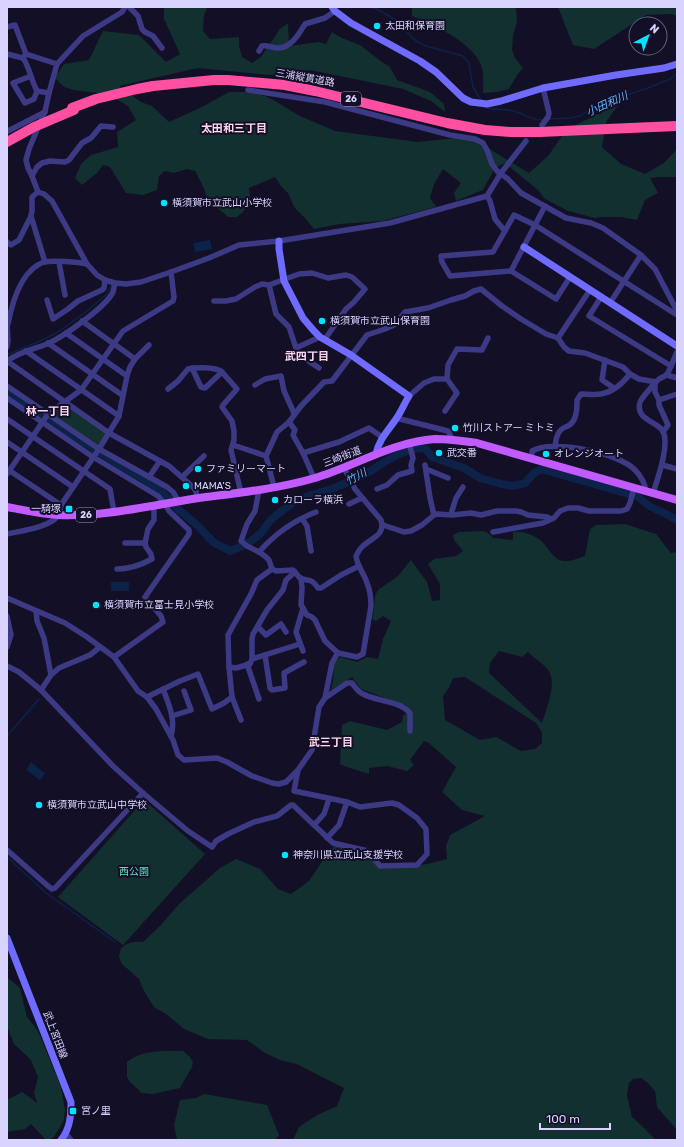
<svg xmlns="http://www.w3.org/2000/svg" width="684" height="1147" font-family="Rubik,'Noto Sans JP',sans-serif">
  <rect width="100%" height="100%" fill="#130f26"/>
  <g fill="#12302f" fill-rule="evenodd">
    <path d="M 164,7 L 207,7 L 204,16 L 203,31 L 210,39 L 239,37 L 239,46 L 242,57 L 252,63 L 261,57 L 280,29 L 288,23 L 289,46 L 319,42 L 326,44 L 332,32 L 342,38 L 360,45 L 382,62 L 390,67 L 397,80 L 430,92 L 444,104 L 445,112 L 431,101 L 403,89 L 310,70 L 270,75 L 198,68 L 119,86 L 141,102 L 152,106 L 169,122 L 202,107 L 229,92 L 245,92 L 265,96 L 275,101 L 300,116 L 335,131 L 418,142 L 466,137 L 486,147 L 529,173 L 548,156 L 567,129 L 619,104 L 606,122 L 602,147 L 621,164 L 645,174 L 664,163 L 677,149 L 677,177 L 657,177 L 650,178 L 658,193 L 645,200 L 637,220 L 621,217 L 601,217 L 595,218 L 568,211 L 545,199 L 538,190 L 505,163 L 495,168 L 483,190 L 456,201 L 454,193 L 461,183 L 443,169 L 434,184 L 430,198 L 436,207 L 382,221 L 340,224 L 314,229 L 305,218 L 294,207 L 288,193 L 281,186 L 275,177 L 249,188 C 252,203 248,208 237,217 L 228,217 L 208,200 L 203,186 L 195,171 L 187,169 L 174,173 L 165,171 L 159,176 L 157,190 L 143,195 L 126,193 L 110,167 L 103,165 L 97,173 L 82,185 L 75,178 L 81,164 L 91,155 L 118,147 L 117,132 L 136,120 L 128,106 L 113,97 L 97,93 L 74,90 L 64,87 L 55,78 L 64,64 L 89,60 L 103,31 L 139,35 L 166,62 L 180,54 L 164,19 Z"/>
    <path d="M 412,7 L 516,7 L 517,22 L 513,35 L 512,50 L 515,58 L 523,68 L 517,75 L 509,89 L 497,92 L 483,93 C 483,84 484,73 481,65 C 473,43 433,24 412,16 Z"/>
    <polygon points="558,7 677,7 677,16 671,14 646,15 594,49 573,45"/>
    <polygon points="65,401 109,433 99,449 48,414"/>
    <path d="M 625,524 L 656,534 L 671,553 L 677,552 L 677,1130 L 657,1107 L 655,1091 L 648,1083 L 641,1078 L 633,1079 L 629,1083 L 627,1095 L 632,1117 L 642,1126 L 656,1140 L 293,1140 L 299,1127 L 317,1115 L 337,1106 L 344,1088 L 320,1076 L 297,1064 L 280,1060 L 265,1053 L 247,1040 L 208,1039 L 184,1029 L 166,1014 L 154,1007 L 144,991 L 139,979 L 122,964 L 119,957 L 121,948 C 129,942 134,941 143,942 L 161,925 L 179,904 L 195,890 L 220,868 L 236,859 L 260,869 L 278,889 L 291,894 L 309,881 L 329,851 L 338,843 L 355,848 L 385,867 L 408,867 L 427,864 L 447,859 L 446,846 L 450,835 L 485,816 L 462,810 L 442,792 L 456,767 L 429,743 L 424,741 L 410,760 L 414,765 L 407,771 L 387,766 L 369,768 L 369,774 L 347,767 L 340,764 L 342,725 L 350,721 L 387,730 L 402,722 L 403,716 L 406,713 L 406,706 L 361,689 L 352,677 L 331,690 L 333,681 L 334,662 L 340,657 L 357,662 L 367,657 L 378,659 L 383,639 L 391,621 L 383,616 L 376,621 L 372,619 L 374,609 L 375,596 L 378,590 L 398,576 L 411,560 L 427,582 L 432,601 L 440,600 L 440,584 L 428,564 L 434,559 L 456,556 L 463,551 L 454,540 L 453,535 L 459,532 L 482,531 L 487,532 L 493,538 L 513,540 L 513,532 C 522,531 532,534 540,540 C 548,546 552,559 563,561 C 570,562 579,558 585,556 L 590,529 L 596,525 ZM 499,651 L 522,657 L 528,652 C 533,657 546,666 549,671 C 557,684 546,710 542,723 L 489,673 L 490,663 ZM 465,677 L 536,723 L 542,732 L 542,743 L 535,749 L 521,751 L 496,737 L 480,740 L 445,720 L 443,696 L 449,688 L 453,678 Z"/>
    <polygon points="144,800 205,854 123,945 58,897"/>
    <polygon points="7,977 20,988 27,1017 38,1031 61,1087 65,1110 64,1120 54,1137 49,1140 46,1140 31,1124 25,1129 7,1132 7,1100 22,1092 37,1103 34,1093 38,1077 31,1060 14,1044 7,1026"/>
    <path d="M 183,1051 L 190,1057 L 193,1062 L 192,1067 L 180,1088 L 153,1094 L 142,1093 L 130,1082 L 127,1077 L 127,1062 C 142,1049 164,1051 183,1051 Z"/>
    <polygon points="204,1094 267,1105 279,1135 275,1140 177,1140 174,1125 180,1100 196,1098"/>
  </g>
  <g fill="#0c2248">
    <polygon points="210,240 212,249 195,252 193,243"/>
    <rect x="111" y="582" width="18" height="9"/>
    <polygon points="31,762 45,773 40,780 26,770"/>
  </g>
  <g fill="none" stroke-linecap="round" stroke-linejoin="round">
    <g stroke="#0c2248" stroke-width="1.5">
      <polyline points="369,7 377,9 394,19 416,41 426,46 463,56 469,63 473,87 481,100"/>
      <path d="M 485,107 C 495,111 503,108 513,111 C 524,113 530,121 543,120"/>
      <polyline points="549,119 571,118 580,116 586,112 612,100 648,88 670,79 677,74"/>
      <polyline points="7,355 47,338 61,330 87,311 106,295 112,284"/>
      <polyline points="7,736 39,699"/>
      <polyline points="7,857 46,893 115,942"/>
    </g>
    <path stroke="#0c2248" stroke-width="8" d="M 7,392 L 108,458 L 142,478 L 163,493 L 178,509 L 198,526 L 213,542 L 230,551 C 242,547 254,541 263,531 C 266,527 268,522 272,519 C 278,513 285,509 291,504 C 305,495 322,493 337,487 C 345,483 354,480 362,476 C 382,465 400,448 425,448 L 432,457 L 464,468 L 480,478 L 501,484 L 513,486 L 525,483 L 534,473 L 541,469 L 594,484 L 638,497 L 649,506 L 664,513 L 677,520"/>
    <g stroke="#3d3a85" stroke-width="5.5">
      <polyline points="129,7 138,16 142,29 145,32 153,36 162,48"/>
      <polyline points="7,27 15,25 26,54"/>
      <path d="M 259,51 L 262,46 C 268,45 272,48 278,48 C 291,48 299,34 305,24 L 325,18 L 335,11"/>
      <polyline points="7,54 23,58 26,54 57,64"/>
      <path d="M 23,58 C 30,68 31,80 37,91 L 34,99 L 25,103 L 13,83 L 31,76"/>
      <polyline points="248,90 325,102 450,135 475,139 483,143 487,150 492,164 497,171 508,179 521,193 566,218 591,223 603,228 641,255 655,269 677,311"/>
      <polyline points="37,91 49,93"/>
      <polyline points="542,125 548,117 549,113 543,88"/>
      <polyline points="7,130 8,131 45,112"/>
      <polyline points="32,176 37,167 42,163 50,161 65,162 69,160 82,143 91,138 101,126 113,127"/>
      <polyline points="38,192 44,194 52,201 87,264 97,275 105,280 115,283 126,284 141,282 171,272 209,258 239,245 279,241 390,223 487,196 501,173 526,141"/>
      <polyline points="487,196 490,201 495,219 505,231"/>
      <polyline points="31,216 45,262"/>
      <polyline points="7,242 11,245 19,240 31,216 32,211 32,197 38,192 32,176 28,168 26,160 29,149 45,111 49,93 57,64 83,36 122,12 125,7"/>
      <polyline points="59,262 65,295"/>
      <polyline points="511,271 545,206"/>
      <polyline points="570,277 556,299 511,271 450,276 442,262 441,256 493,252 514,215 535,225 677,315"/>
      <polyline points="269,285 276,314 289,327 298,354 319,368"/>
      <polyline points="601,297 589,316 671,366"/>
      <polyline points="47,300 53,319 68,309 78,301 102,290 104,288 105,280"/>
      <polyline points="214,301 226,301 236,299 255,287 262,284 269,285 299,274 312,273 328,278 346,275 352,277 365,289 354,302 346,309 325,339"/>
      <polyline points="610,303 641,255"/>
      <polyline points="82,321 135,359 149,345"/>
      <polyline points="7,323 8,341 7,347"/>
      <path d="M 8,324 C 12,303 21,270 44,262 C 52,260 78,262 87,264"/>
      <polyline points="66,333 127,376"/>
      <polyline points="558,338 590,290"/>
      <polyline points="48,343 122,395"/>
      <polyline points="296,348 320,337"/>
      <polyline points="26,351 119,416"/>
      <polyline points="605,360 602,380 614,388"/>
      <polyline points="7,361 109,433 169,466 193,487 196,491 197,499"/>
      <path d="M 7,361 C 19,352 34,349 47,344 C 63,337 106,307 113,292 C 114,289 114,286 115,283"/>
      <polyline points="192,368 201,387 205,388 222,372"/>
      <polyline points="667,375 677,378"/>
      <polyline points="447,379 448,365 457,349 482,350 488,338"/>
      <polyline points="655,384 655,392 659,400 677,394"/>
      <polyline points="255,385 265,379 281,376 284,391 294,413"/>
      <polyline points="7,386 99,449 167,487 173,492 179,502"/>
      <path d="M 168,389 L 178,381 L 188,369 C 197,367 213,367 221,371 L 237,389 L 223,405 L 222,407 L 232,421 L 234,431 L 234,440 L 231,450 L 241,493"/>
      <polyline points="409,396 424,383 434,379 447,379 457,393 445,411"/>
      <polyline points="7,398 93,457 158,496 165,504 169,511 189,530 189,534 145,597 161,616 163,622 114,657 87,637 65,623 7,598"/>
      <polyline points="659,400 659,405 668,425 663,432"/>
      <polyline points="396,418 448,431 453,440"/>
      <polyline points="7,419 110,489 114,512"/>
      <polyline points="289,422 295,430 293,435 303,453 339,442 369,428 382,437"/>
      <polyline points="7,442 73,487"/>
      <polyline points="233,445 266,456"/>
      <path d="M 555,446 C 556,441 556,435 560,431 C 562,428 565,427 568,426 C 577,421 577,409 577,400 L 581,394 C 588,394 595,395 601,394 C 613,392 623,383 630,374"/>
      <polyline points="303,453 314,478"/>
      <path d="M 532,459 L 532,451 C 553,439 619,453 635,470 C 642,477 645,483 646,492"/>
      <polyline points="425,465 430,498 434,515"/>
      <polyline points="662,465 677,469"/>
      <polyline points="7,469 61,505"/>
      <polyline points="426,469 448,478"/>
      <polyline points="7,474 48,414 81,390 123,331 173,301 174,297 171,272"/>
      <polyline points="149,477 160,461"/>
      <polyline points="182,477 204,456"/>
      <polyline points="274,487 266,456 277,432 289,422 301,406 324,382 332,381 367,335 385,329 394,325 405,312 428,308 451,300 465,296 474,291 481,289 502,306 521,319 546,334 558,338 564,347 569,351 585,353 623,367 630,374 639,379 656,382"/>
      <polyline points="377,489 387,485 398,475 412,471 411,465 413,458 409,443"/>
      <path d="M 653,494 C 657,479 670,446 663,431 C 657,421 635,420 640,402 C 641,399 656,381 659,379 C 662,377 665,377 667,374 C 670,370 674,358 677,352"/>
      <polyline points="349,504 362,498"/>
      <polyline points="451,514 456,498 463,487"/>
      <polyline points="302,519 307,526 311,551"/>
      <polyline points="383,525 404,532 411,531 422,525 434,515 437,514 452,515 471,513 481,515 497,511 516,511 521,512 528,515 547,517 551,519"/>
      <polyline points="493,532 543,523 554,518 560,511 568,508 578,508 589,511 621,511 627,509 630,503 634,488"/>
      <path d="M 7,534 C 20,531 53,527 59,514 C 60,511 60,508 61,505 L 99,449 L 119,416 L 127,376 L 130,367 L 135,359"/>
      <polyline points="125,543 145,543"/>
      <path d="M 259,552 C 274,535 295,520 316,512"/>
      <path d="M 117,569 C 130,569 141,565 152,559 L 151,554 L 146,547 L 145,543 L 148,529 L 154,520 L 154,505"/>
      <path d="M 272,569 L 276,571 L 293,570 C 295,572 298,576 300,578 C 308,582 311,577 318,588 L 321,588 L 341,575 L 359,566"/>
      <path d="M 301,578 L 302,588 L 301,605 L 307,615 L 312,617 L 315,620 L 325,641 L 338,653 L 357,657 L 363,654 L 371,606 C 371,598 370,590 367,583 C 364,573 357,566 356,556 C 358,553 359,549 362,547 C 370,538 386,536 381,520 L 355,489 L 344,468"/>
      <polyline points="303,608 296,632 303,651"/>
      <polyline points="36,611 37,621 44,638 51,675 41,690"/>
      <polyline points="7,616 11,635 7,647"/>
      <polyline points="258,627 266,635 281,624 286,632"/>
      <polyline points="265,655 270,688 272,690 285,688 284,673 304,662"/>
      <polyline points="114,657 138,691 147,697 156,709 173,740 178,755 184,760 217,758 227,762 252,776 272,783 279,784 286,782 298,770 312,750 319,707 325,698 332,663 337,654 338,653"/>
      <polyline points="252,659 300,644"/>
      <polyline points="247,664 259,699"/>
      <polyline points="7,666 19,672 41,690 113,766 143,793 188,831 212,847 216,841 228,834 254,822 277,816 291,805 293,805 333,843 368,851 380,866 417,865 427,854 426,829 417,818 399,805 392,803 360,807 347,802 294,791 298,770"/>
      <polyline points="229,667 236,668 250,664 252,659 252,639 253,634 267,610 283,590 286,580 295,572"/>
      <polyline points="51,675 59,668 90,655 100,647"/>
      <path d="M 163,689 C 169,705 176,720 171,736"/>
      <polyline points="147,697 180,681 198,674 212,709 224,703 232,697"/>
      <path d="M 325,698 L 347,683 L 352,683 C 355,687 358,692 363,694 C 378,702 398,700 410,713 L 410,731"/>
      <polyline points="172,716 191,710 184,691"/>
      <polyline points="241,720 232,697 229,667 228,635 251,594 257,580 272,569 269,560 266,557 259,552 247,546 241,541 247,524 255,511 259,490"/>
      <polyline points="314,825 324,814 329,799"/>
      <polyline points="327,838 339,825 347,802"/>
      <polyline points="7,850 48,886 52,889 55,888 143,793"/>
      <polyline points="66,1134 71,1140"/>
    </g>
    <g stroke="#6f6bff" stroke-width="7">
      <polyline points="332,7 335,11 351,23 420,61 436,72 463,98 471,102 487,104 501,101 543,88 616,75 664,68 677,64"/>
      <path d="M 279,241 L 279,249 L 284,281 L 303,318 L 314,331 L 320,337 L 351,355 L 409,396 C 404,404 401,412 396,419 C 388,431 379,439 376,454"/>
      <polyline points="524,247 677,346"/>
      <path d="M 7,938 L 71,1102 C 71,1116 70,1129 61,1140"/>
    </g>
    <path stroke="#c25bff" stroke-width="8" d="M 7,507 C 24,510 41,514 58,515 C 105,517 152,505 199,498 C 237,493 277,489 315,478 C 355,466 392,442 435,439 C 449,439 463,441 477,443 L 677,500"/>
    <polyline stroke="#ff4fa3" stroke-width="10" points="72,108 96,99 137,89 153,86 214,80 228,80 285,85 315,91 447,123 485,130 511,132 540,132 630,128 677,126"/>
    <polyline stroke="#ff4fa3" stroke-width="10" points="7,142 34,127 74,110"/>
  </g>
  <g fill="#00e5ff" stroke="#130f26" stroke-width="1.5">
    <circle cx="377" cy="26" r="4"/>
    <circle cx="164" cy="203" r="4"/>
    <circle cx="322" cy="321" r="4"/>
    <circle cx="455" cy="428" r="4"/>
    <circle cx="439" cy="453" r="4"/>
    <circle cx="546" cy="454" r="4"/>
    <circle cx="198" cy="469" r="4"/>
    <circle cx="186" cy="486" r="4"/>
    <circle cx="275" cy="500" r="4"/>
    <rect x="65" y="505" width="8" height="8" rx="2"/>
    <circle cx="96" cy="605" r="4"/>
    <circle cx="39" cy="805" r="4"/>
    <circle cx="285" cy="855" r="4"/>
    <rect x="69" y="1107" width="8" height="8" rx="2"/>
  </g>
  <g text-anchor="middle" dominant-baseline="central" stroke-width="4" stroke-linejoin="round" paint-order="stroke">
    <g fill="#130f26" stroke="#9e99be" stroke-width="1">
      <rect x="341" y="92" width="20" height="14" rx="3"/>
      <rect x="76" y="508" width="20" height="14" rx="3"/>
    </g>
    <g font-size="9" font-weight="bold" fill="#d9d4ff">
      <text x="351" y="99">26</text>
      <text x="86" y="515">26</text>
    </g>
    <g font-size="10" fill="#d9d4ff" stroke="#130f26" text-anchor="start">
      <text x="385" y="26">太田和保育園</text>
      <text x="172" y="203">横須賀市立武山小学校</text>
      <text x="330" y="321">横須賀市立武山保育園</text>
      <text x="463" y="428">竹川ストアー ミトミ</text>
      <text x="447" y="453">武交番</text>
      <text x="554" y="454">オレンジオート</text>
      <text x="206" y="469">ファミリーマート</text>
      <text x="194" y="486">MAMA'S</text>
      <text x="283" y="500">カローラ横浜</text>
      <text x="61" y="509" text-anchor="end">一騎塚</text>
      <text x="104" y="605">横須賀市立富士見小学校</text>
      <text x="47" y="805">横須賀市立武山中学校</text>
      <text x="293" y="855">神奈川県立武山支援学校</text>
      <text x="81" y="1111">宮ノ里</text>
    </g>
    <g font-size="10" fill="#d9d4ff" stroke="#130f26">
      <text transform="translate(305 78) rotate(10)">三浦縦貫道路</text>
      <text transform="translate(342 457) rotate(-21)">三崎街道</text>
      <text transform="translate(55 1035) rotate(69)">武上宮田線</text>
    </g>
    <g font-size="10" fill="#5fe0c0" stroke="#130f26">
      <text x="134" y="872">西公園</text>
    </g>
    <g font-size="11" font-style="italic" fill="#62b6ff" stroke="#130f26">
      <text transform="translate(607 104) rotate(-24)">小田和川</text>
      <text transform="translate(356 477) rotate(-28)">竹川</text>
    </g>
    <g font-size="11" font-weight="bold" fill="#ffd6f0" stroke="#130f26">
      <text x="234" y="128">太田和三丁目</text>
      <text x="307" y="356">武四丁目</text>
      <text x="48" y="411">林一丁目</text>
      <text x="331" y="742">武三丁目</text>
    </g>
  </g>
  <rect width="684" height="1147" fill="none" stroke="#d9d4ff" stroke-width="16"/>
  <g transform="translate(648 36) rotate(41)"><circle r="19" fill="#130f26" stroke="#625e7d"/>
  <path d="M0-3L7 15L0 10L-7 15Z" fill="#00e5ff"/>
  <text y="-6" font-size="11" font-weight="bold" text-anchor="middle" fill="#d9d4ff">N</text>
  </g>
  <path d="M540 1123v6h70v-6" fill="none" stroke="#d9d4ff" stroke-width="2"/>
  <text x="546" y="1123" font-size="12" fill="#d9d4ff" stroke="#130f26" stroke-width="3" paint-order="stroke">100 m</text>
</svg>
